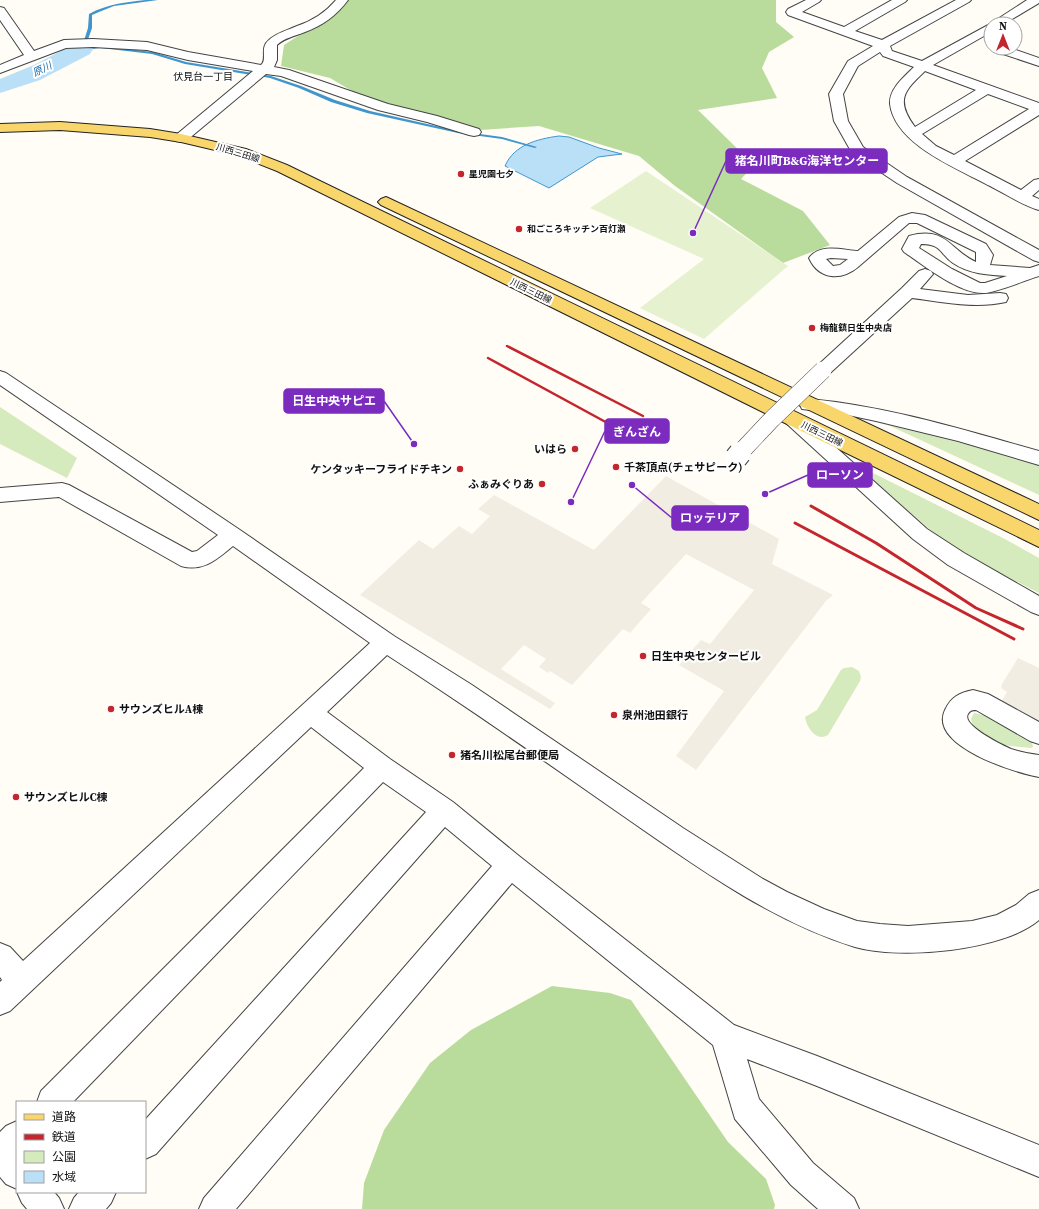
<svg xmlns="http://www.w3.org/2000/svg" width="1039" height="1209" font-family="'Source Serif 4','Noto Sans JP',serif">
  <rect width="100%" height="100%" fill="#fffdf5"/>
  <g fill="#d5ebbd">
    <polygon points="0,407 77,458 67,478 0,444"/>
    <polygon points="888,425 1010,455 1039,464 1039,495"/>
    <polygon points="849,461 1003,538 1039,558 1039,593 969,557 940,538"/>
    <path d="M 852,667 L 859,671 L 861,677 L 860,681 L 828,735 C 816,742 807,728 805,717 L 817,710 L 841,670 L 844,668 Z"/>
    <polygon points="974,713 987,716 1032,742 1033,747 1031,748 1002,745 976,729 973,726 971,719"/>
  </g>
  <g fill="#b9dc9c">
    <polygon points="343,0 776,0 776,22 794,37 769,52 762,68 777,98 698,110 754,165 741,179 803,211 830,245 783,263 675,186 639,156 539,126 480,130 364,98 330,78 281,66 284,45 326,18"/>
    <polygon points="552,986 610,993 631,1000 728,1142 766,1179 775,1205 774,1209 362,1209 364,1183 384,1130 430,1063 471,1030"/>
  </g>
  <polygon fill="#e6f2cf" points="646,171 788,266 704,339 640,308 704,259 590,208"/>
  <g fill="#f1ede2">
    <polygon points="666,476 779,539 772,564 833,595 826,601 696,770 676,756 724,691 679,665 701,640 710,644 754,590 686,554 641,603 651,609 630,633 623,629 572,685 550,671 548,673 539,667 546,659 524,645 501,669 555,703 550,709 360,595 419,540 433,549 459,526 472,534 490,516 478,509 494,495 594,550"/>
    <polygon points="1018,658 1039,668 1039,721 1001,702 1007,692 1001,688 1002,684"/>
  </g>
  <path fill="#b9e0f7" stroke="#3f96cf" d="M 559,136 L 569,137 L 599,148 L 622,154 L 598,157 L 549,188 L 505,166 C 514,145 537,139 559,136 Z"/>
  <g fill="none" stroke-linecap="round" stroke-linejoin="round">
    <path fill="#3f96cf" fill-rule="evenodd" d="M 146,0 L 158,0 L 114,6 L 99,12 L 92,15 L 92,28 L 85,48 L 101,46 L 153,52 L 186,62 L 271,76 L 301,86 L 335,100 L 370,111 L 458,131 L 502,137 L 537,147 L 535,148 L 502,139 L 458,133 L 367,113 L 331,102 L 299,88 L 270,78 L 185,64 L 152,54 L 101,48 L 81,50 L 88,28 L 89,14 C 107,4 126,2 146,0 Z"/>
    <polygon fill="#b9e0f7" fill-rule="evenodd" points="82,42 90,44 93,49 90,54 40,80 0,93 0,79 34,65 74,44"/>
    <defs>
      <g id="minor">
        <path d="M 336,0 L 348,0 C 337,15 322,26 305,32 C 295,36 284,38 277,45 L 277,60 L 274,67 L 289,70 L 388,104 L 437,116 L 479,129 L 481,132 L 479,135 L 474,136 L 469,135 L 427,122 L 378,110 L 281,76 L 266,74 L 186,141 L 181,142 L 176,141 L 174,138 L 176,135 L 253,71 L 188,60 L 147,50 L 93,47 L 66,48 L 0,73 L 0,65 L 24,55 L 0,20 L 0,7 L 4,8 L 34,51 L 64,40 L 93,39 L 147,42 L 188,52 L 261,65 C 268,59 259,48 269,40 C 276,33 288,30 297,26 C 312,21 326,12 336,0 Z"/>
        <path d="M 806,0 L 821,0 L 819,2 L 802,12 L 844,27 L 892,0 L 907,0 L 905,2 L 855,31 L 882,40 L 956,0 L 971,0 L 969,2 L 890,46 L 892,51 L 922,61 L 990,24 L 1027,0 L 1039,0 L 1039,3 L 1004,24 L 991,24 L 991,32 L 933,65 L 1039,103 L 1039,115 L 965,161 L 1021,190 L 1034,180 L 1039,179 L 1039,190 L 1032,196 L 1039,199 L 1039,210 C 1022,205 1006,194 990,186 C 959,169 895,145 890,104 C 889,89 904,77 914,67 L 883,56 L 880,52 L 858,66 L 843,94 L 848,121 L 863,147 L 907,177 L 1039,250 L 1039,262 L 1033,260 L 897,183 L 852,153 L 834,121 L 829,94 L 848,61 L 873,46 L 788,15 L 786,12 L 788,9 ZM 925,71 L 976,90 L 915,127 C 895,100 904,91 925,71 ZM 988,94 L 1029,109 L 954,155 L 936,146 L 922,134 Z"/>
        <polygon points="992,48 1010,48 1039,58 1039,66 994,51"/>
        <path d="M 912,213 L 925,215 L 986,244 L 993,255 L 990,265 L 1030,268 L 1039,265 L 1039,276 C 1026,280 995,293 983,293 C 958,293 925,266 904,252 L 902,249 L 909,236 C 947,226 948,249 976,262 L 976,252 L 917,223 L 909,223 L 858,267 C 841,281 819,280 809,258 C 820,243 842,250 858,251 L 899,217 ZM 921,244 C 942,244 939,253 953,263 C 969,274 989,275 1007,276 L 985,283 L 980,283 L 952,269 L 919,248 ZM 831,258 L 848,259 L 840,265 L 833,266 L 826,259 Z"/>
        <path d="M 925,269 L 931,271 L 933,274 L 920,289 L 968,295 L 1000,293 L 1006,294 L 1008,298 L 1006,302 C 975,309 943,302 912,298 L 829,374 L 823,376 L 817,374 L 814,370 L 817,366 L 902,288 L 919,271 Z"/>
        <path d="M 0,371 L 6,373 L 240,530 L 394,636 L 472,685 L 683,828 L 763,879 L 787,892 L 824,909 L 857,921 L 880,924 L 908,926 L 972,921 L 997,915 L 1016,905 L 1029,894 L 1039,890 L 1039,920 C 1003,951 900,960 855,947 C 768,920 693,864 619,813 C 542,759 466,706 387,655 L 327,712 L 390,759 L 453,802 L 519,856 L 734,1025 L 817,1056 L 1039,1145 L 1039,1177 L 817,1086 L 747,1059 L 759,1099 L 813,1163 L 854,1198 L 859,1209 L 818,1209 L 791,1185 L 735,1119 L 713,1045 L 512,883 L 236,1209 L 199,1209 L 204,1198 L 492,866 L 445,827 L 156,1154 L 145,1159 L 145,1120 L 426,812 L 383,782 L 73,1102 L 37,1102 L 41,1091 L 364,768 L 311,727 L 10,1011 L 0,1015 L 0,982 L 2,980 L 0,977 L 0,943 L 10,947 L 23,961 L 370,643 L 233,546 C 217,559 204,572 181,566 L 59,497 L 0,502 L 0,488 L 62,483 L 69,485 L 192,552 L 197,551 L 218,535 L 0,385 Z"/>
        <path d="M 809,399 C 887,406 964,430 1039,451 L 1039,465 L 958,441 L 876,421 L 843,414 L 802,409 L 800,405 L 802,401 Z"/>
        <polygon points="794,414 801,416 927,529 964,553 1039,596 1039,615 1031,612 948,565 913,539 787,424 785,420 787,416"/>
        <path d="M 973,690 L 988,694 L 1039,722 L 1039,744 L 1030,741 L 976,710 C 973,710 970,710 968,714 C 961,725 1002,745 1011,749 C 1020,752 1030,754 1039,755 L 1039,777 C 1016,773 928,746 945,710 C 951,697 959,693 973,690 Z"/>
        <polygon points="17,1121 17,1189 6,1184 0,1177 0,1132 6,1126"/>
        <polygon points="17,1192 54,1192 59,1198 64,1209 27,1209 22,1203"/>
        <polygon points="79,1192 116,1192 111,1203 106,1209 69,1209 74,1198"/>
      </g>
      <g id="major">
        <polygon points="60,122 150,129 181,134 246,149 287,165 1039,530 1039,547 787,424 277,171 236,155 181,142 150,137 60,130 0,132 0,124"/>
        <polygon points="386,197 1039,504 1039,520 381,205 378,202 381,199"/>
      </g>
    </defs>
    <use href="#minor" stroke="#444" stroke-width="2"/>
    <use href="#major" stroke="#222" stroke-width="2"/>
    <use href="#minor" fill="#fff" fill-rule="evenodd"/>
    <use href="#major" fill="#f9d66b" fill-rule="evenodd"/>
    <g stroke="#c4262e" stroke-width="2.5">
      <polyline points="507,346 643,416"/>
      <polyline points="488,358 624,432"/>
    </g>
    <g stroke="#c4262e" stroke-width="3">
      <polyline points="811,506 876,543 976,608 1023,629"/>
      <polyline points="795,523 1014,639"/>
    </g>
    <defs>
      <polyline id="minor-bridge-far1" points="739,454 772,419 823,370"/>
      <polyline id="minor-bridge" points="736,458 740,453"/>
    </defs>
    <use href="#minor-bridge-far1" stroke="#444" stroke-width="18" stroke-linecap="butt"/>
    <use href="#minor-bridge" stroke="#444" stroke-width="24" stroke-linecap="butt"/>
    <use href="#minor-bridge-far1" stroke="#fff" stroke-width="17"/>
    <use href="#minor-bridge" stroke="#fff" stroke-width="22"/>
  </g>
  <g fill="#c4262e" stroke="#fff" stroke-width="1.5">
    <circle cx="461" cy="174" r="4"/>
    <circle cx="519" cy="229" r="4"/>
    <circle cx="812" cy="328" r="4"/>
    <circle cx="575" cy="449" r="4"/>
    <circle cx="616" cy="467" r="4"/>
    <circle cx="460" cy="469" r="4"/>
    <circle cx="542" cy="484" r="4"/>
    <circle cx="643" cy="656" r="4"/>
    <circle cx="111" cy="709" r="4"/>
    <circle cx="614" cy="715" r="4"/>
    <circle cx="452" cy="755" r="4"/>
    <circle cx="16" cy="797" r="4"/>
  </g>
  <g text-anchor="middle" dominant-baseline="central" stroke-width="4" stroke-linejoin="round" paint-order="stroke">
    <g font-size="9" fill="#111" stroke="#fff">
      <text transform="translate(238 153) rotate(17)">川西三田線</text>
      <text transform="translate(531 291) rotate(26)">川西三田線</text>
      <text transform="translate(822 434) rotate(26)">川西三田線</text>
    </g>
    <g font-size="9" font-weight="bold" fill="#111" stroke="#fff" text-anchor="start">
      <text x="469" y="174">星児園七夕</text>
      <text x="527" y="229">和ごころキッチン百灯瀬</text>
      <text x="820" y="328">梅龍鎮日生中央店</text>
    </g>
    <g font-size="10" font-style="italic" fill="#1768a6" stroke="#fff">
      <text transform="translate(42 69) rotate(-26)">原川</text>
    </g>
    <g font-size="10" fill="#111" stroke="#fff">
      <text x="203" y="76">伏見台一丁目</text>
    </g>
    <g font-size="11" font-weight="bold" fill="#111" stroke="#fff" text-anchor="start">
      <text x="567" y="449" text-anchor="end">いはら</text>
      <text x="624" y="467">千茶頂点(チェサピーク)</text>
      <text x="452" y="469" text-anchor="end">ケンタッキーフライドチキン</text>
      <text x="534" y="484" text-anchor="end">ふぁみぐりあ</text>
      <text x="651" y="656">日生中央センタービル</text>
      <text x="119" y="709">サウンズヒルA棟</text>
      <text x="622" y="715">泉州池田銀行</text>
      <text x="460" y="755">猪名川松尾台郵便局</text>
      <text x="24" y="797">サウンズヒルC棟</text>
    </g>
  </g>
  <path fill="none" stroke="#7b2cbf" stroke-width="1.5" d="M693 233L726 161M414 444L384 401M571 502L605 431M765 494L808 475M632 485L672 518"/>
  <g fill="#7b2cbf" stroke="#fff" stroke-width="1.5">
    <circle cx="693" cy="233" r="4"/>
    <circle cx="414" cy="444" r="4"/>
    <circle cx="571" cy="502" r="4"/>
    <circle cx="765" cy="494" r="4"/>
    <circle cx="632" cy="485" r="4"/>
  </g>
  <g fill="#7b2cbf" stroke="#7b2cbf" stroke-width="1.5">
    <rect x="726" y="149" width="161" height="24" rx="4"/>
    <rect x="284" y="389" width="100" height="24" rx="4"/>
    <rect x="605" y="419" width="64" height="24" rx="4"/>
    <rect x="808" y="463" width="64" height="24" rx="4"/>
    <rect x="672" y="506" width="76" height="24" rx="4"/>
  </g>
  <g font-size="12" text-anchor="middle" font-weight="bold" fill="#fff">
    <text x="807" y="165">猪名川町B&amp;G海洋センター</text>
    <text x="334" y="405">日生中央サピエ</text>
    <text x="637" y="436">ぎんざん</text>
    <text x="840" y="479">ローソン</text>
    <text x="710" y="522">ロッテリア</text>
  </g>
  <rect x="16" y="1101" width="130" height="92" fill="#ffffff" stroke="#a0a0a0"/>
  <rect x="24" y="1114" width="20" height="6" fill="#f9d66b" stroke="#a0a0a0"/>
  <text x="52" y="1121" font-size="12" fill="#111111">道路</text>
  <rect x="24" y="1134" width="20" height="6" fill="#c4262e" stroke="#a0a0a0"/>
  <text x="52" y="1141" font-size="12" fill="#111111">鉄道</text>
  <rect x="24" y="1151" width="20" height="12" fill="#d5ebbd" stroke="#a0a0a0"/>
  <text x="52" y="1161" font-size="12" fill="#111111">公園</text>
  <rect x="24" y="1171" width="20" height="12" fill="#b9e0f7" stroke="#a0a0a0"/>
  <text x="52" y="1181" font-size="12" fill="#111111">水域</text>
  <g transform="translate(1003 36)"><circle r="19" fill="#ffffff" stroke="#a0a0a0"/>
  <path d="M0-3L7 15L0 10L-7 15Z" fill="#c4262e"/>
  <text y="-6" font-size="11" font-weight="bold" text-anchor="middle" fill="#111111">N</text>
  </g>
</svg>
